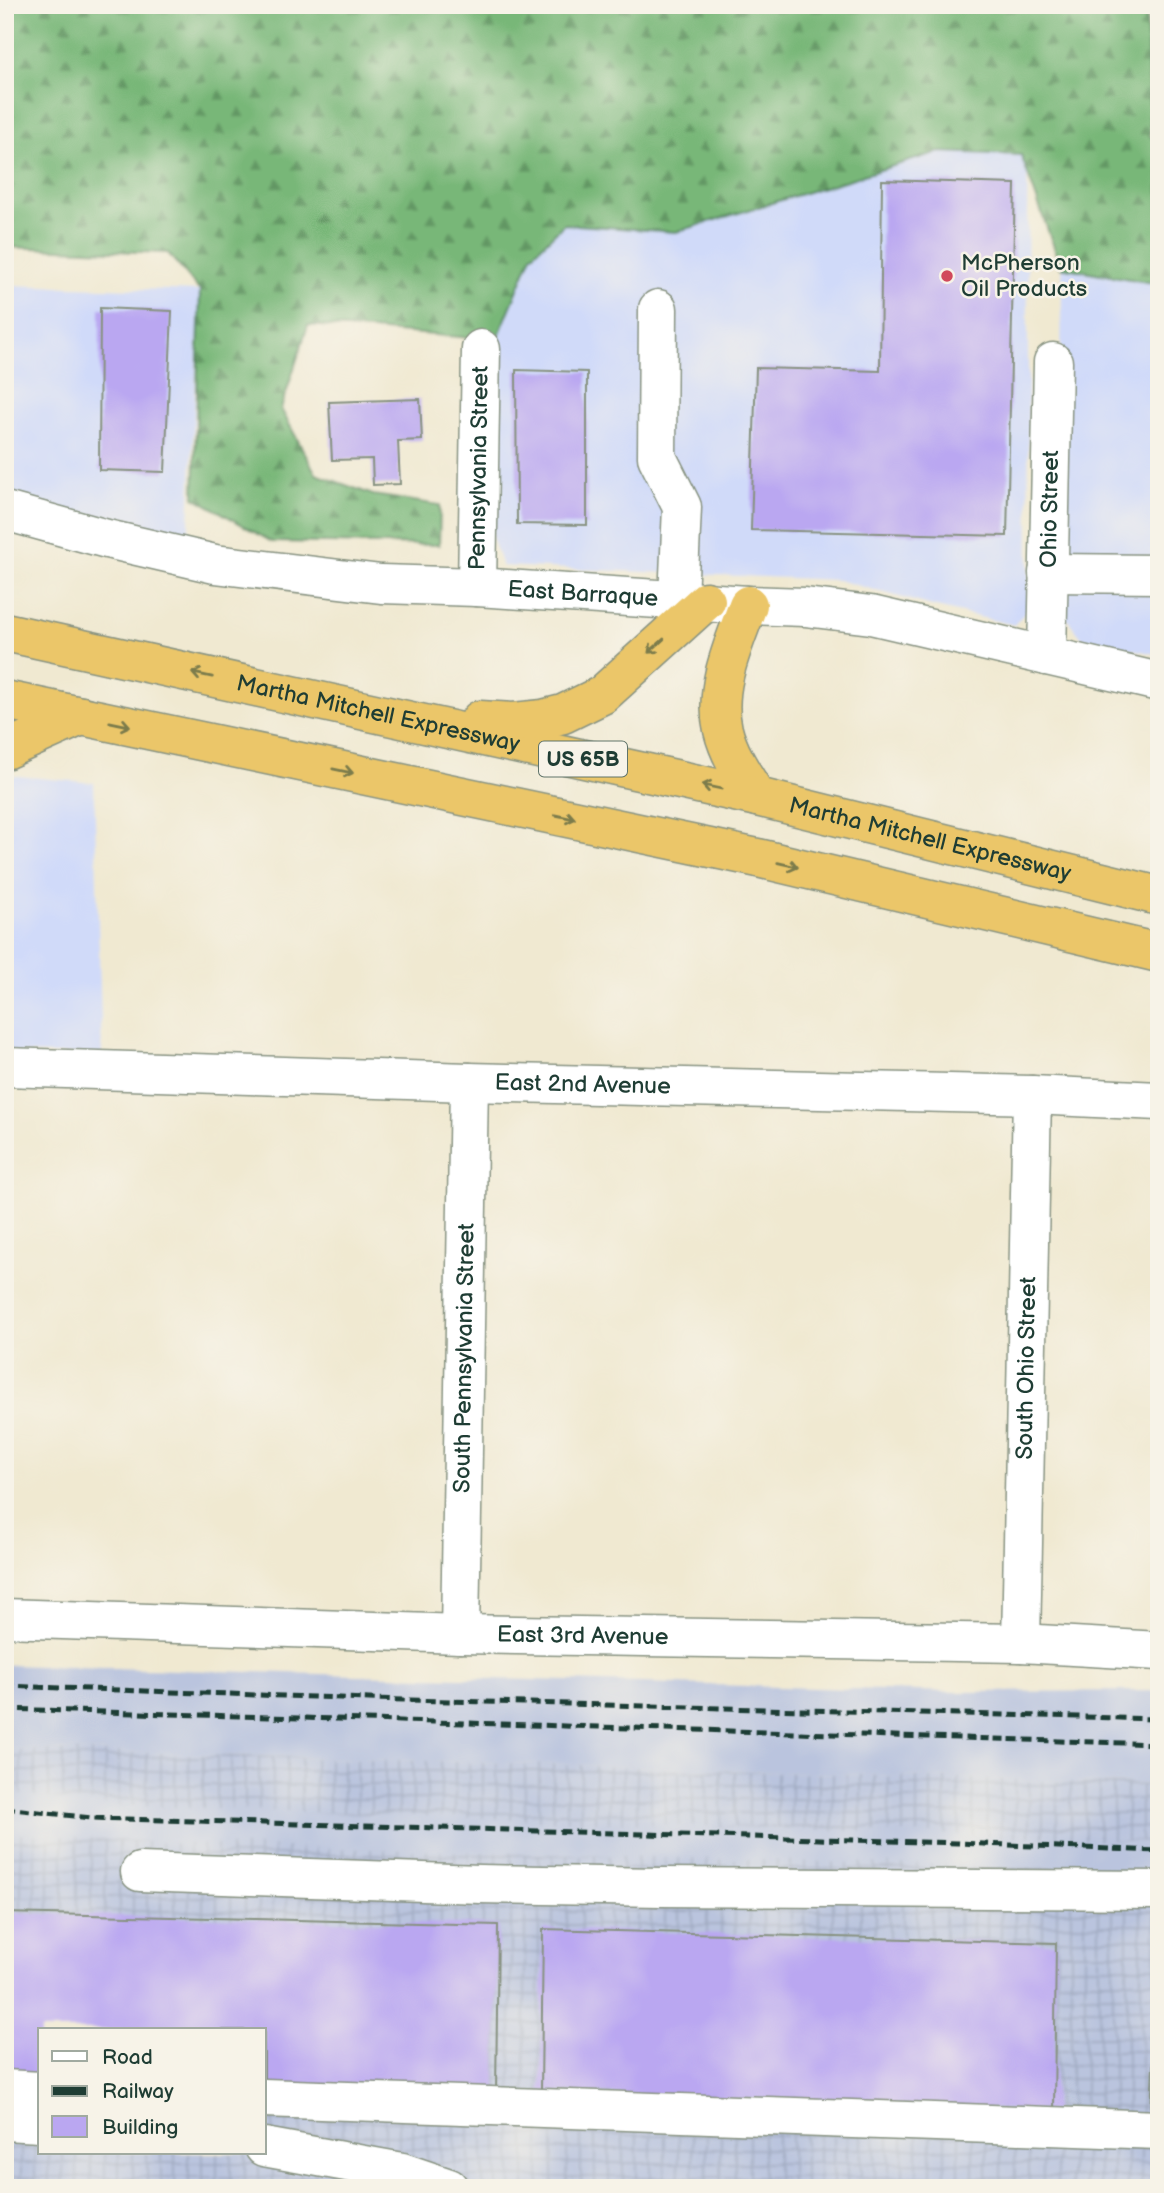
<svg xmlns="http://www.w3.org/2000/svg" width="1164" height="2193" font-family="'Balsamiq Sans',sans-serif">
  <defs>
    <pattern id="industrial-grid" width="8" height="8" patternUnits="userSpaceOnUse" patternTransform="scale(1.75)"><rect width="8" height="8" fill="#bac4de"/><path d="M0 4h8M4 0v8" fill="none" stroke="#9fa9bf"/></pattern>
    <pattern id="forest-firs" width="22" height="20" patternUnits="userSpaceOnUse" patternTransform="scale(1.75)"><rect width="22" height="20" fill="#78b778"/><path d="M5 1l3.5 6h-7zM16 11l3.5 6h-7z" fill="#629663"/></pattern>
  </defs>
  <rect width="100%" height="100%" fill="#f7f3e8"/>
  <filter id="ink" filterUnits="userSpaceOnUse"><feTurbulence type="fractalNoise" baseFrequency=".0143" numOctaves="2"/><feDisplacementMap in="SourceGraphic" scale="14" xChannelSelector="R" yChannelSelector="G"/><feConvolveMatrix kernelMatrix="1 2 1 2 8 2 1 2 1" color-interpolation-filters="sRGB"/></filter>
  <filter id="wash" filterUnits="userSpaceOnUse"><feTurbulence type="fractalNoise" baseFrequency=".00686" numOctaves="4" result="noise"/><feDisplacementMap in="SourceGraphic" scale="28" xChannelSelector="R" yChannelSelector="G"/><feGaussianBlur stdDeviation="1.57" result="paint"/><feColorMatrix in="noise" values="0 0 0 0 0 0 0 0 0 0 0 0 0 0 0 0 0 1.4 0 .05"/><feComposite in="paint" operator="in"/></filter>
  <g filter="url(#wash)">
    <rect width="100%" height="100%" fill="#f0e9d1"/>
    <g fill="#d0daf9">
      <polygon points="497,124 1027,129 1029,608 1014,625 936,607 838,580 502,566 492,537"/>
      <polygon points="1064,166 1159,167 1159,655 1082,638 1057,606"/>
      <polygon points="5,285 200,291 188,543 5,496"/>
      <polygon points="5,775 94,783 102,1055 5,1053"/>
    </g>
    <path fill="url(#industrial-grid)" fill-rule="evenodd" d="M 5,1749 L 574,1765 L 1159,1785 L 1159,2188 L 5,2188 ZM 40,2030 L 264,2030 L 264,2153 L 40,2153 Z"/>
    <g fill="#bac4de">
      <polygon points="5,1665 956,1692 1159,1691 1159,1785 574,1765 5,1749"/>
      <polygon points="5,1793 110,1805 1159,1842 1159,1871 183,1844 5,1833"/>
    </g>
    <polygon fill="url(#forest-firs)" stroke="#4c7a56" stroke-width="2" points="5,5 1146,5 1150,136 1159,144 1159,284 1061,267 1021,155 939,152 676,232 564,224 532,255 497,340 308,325 281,409 316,474 373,495 440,505 439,545 272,542 194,497 200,291 168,253 5,247"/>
    <g id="blocks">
      <g fill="#baa7f1">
        <polygon points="882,180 1015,184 1007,536 751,530 756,368 880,371"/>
        <polygon points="100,308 172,311 165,472 99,470"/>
        <polygon points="516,370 587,372 587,525 517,524"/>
        <polygon points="420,399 422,440 398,441 400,484 373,485 372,459 332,460 329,402"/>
        <polygon points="5,1913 498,1925 496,2095 264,2087 264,2030 40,2030 40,2080 5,2079"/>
        <polygon points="543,1929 1056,1943 1054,2111 541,2091"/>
        <polygon points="1157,1971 1159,1971 1159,2113 1151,2113"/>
      </g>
    </g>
  </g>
  <g filter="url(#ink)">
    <use href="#blocks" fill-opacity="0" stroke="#889382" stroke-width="2"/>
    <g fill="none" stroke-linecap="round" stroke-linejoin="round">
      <defs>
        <g id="minor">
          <polyline points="658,309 657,457 682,507 678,599"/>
          <path id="s1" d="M 5,511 L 107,539 L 215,564 L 381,584 L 477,587 L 748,605 L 805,607 L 871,615 L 1159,682"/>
          <polyline points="1048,573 1159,574"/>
          <path id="s2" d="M 477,587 L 481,349"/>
          <path id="s3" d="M 1047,656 L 1053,362"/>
          <path id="s4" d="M 5,1067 L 469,1082 L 1032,1095 L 1159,1101"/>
          <path id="s5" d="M 5,1618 L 460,1634 L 1021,1643 L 1159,1651"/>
          <path id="s6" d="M 460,1634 L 469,1082"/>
          <path id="s7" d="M 1021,1643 L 1032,1095"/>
          <polyline points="140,1872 480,1884 661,1887 1159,1890"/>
          <polyline points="5,2089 40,2091"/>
          <polyline points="264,2098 1159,2130"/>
          <polyline points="5,2121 40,2123"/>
          <polyline points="264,2147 402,2172 449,2188"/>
        </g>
        <g id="highway">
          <path d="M 748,605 C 734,644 713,687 723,730 C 729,755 744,776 757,797"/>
          <path id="s8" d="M 5,632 L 757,797 L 1159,896"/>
          <polyline points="5,700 758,858 1159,953"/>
          <polyline points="480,720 514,722 543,719 563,714 602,695 706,601"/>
          <polyline points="5,750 81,716"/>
        </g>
      </defs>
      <use href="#minor" stroke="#889382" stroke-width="41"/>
      <use href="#highway" stroke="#889382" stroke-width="41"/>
      <use href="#minor" stroke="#fff" stroke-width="38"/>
      <use href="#highway" stroke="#ebc669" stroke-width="38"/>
      <g stroke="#1f3d34" stroke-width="5" stroke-dasharray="10 5" stroke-linecap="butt">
        <polyline points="5,1686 369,1699 1159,1719"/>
        <polyline points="5,1709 1159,1744"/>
        <polyline points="5,1808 91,1818 958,1843 1159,1851"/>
      </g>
    </g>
    <defs><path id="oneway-shaft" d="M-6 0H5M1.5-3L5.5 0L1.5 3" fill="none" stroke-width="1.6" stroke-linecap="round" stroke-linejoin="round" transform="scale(1.75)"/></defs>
    <g stroke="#7b7b4c">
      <use href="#oneway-shaft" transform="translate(656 646) rotate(138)"/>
      <use href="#oneway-shaft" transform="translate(202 675) rotate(-168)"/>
      <use href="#oneway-shaft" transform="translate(120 724) rotate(12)"/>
      <use href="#oneway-shaft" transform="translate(343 771) rotate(12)"/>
      <use href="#oneway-shaft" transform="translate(712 787) rotate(-168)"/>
      <use href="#oneway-shaft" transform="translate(565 817) rotate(12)"/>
      <use href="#oneway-shaft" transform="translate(788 865) rotate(13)"/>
    </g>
  </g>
  <circle fill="#d1495b" stroke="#f7f3e8" stroke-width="2.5" cx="947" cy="276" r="7"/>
  <g text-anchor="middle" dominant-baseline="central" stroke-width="5" stroke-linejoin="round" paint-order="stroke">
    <rect fill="#f7f3e8" stroke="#60746a" stroke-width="2" x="539" y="741.5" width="88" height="35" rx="5"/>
    <g font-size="21" font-weight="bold" fill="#1f3d34">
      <text x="583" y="759">US 65B</text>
    </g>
    <g font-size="23" fill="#1f3d34" stroke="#f7f3e8" text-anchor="start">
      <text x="961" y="263">McPherson<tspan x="961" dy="26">Oil Products</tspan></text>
    </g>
    <g font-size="23" fill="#1f3d34" stroke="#f7f3e8">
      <text stroke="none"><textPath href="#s2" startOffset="119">Pennsylvania Street</textPath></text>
      <text stroke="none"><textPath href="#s3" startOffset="147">Ohio Street</textPath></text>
      <text stroke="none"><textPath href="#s1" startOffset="586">East Barraque</textPath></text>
      <text stroke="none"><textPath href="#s8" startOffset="382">Martha Mitchell Expressway</textPath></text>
      <text stroke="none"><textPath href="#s8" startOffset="948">Martha Mitchell Expressway</textPath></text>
      <text stroke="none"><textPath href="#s4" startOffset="578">East 2nd Avenue</textPath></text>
      <text stroke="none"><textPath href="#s6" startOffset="276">South Pennsylvania Street</textPath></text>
      <text stroke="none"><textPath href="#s7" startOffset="275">South Ohio Street</textPath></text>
      <text stroke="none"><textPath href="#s5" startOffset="578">East 3rd Avenue</textPath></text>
    </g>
  </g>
  <rect width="1164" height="2193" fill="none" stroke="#f7f3e8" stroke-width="28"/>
  <rect x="38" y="2028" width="228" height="126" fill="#f7f3e8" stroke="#a1aaa0" stroke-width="2"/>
  <rect x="52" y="2051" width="35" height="10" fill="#ffffff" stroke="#a1aaa0" stroke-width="2"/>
  <text x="102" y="2064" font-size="21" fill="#1f3d34">Road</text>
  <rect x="52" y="2086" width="35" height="10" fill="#1f3d34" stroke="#a1aaa0" stroke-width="2"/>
  <text x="102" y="2098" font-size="21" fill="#1f3d34">Railway</text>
  <rect x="52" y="2116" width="35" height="21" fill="#baa7f1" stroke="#a1aaa0" stroke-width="2"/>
  <text x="102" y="2134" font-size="21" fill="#1f3d34">Building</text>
</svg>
